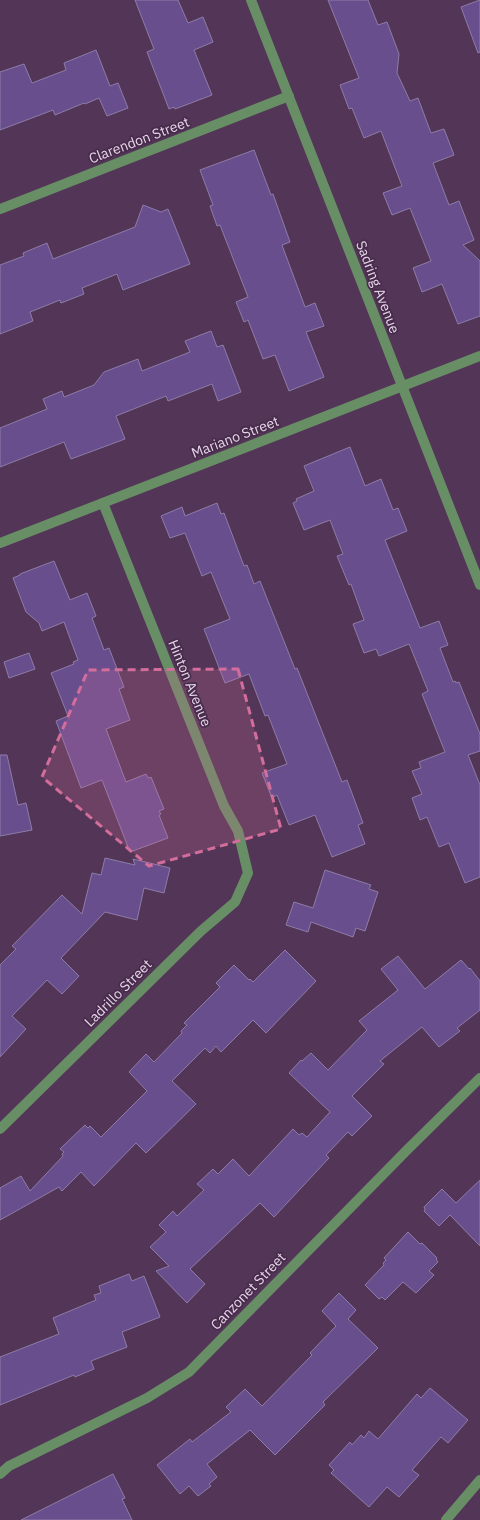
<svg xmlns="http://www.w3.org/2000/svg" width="480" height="1520" font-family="'IBM Plex Sans',sans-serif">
  <rect width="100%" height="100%" fill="#533657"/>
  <g fill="#694e8e" stroke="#8d7ca7">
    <polygon points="135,0 178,0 188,23 203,17 213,42 194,50 212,95 175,109 174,107 169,109 147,52 154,49"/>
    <polygon points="328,0 368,0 378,25 387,22 399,54 397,73 410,101 418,98 431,133 444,129 454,155 433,163 449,205 459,201 474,240 463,245 480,261 480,316 458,324 442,284 422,292 413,268 431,261 410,208 392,215 383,193 402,186 381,131 364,138 352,108 349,109 340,85 359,78"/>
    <polygon points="480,0 480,52 478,53 461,7"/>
    <polygon points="96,50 110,86 118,83 128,108 107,116 99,98 85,104 84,103 55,115 53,110 0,130 0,72 24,64 32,83 66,70 64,63"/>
    <polygon points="254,150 271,195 273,194 290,242 282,245 305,307 315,303 324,326 306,332 324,377 289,391 275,355 263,359 248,320 244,322 236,302 248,297 220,225 217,226 210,206 213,205 200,170"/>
    <polygon points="143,205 161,212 168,209 190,264 123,290 117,274 82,288 84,294 61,303 60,300 30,312 33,321 0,334 0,265 24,256 23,253 47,243 53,259 135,227"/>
    <polygon points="211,331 217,347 223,345 241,392 218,401 212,384 168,401 166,396 116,416 125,439 71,459 64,442 0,467 0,428 47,409 43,399 62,391 64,397 94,385 104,372 138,359 142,371 190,352 185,341"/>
    <polygon points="350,447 365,486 381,479 393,510 398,508 407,531 385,540 420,628 439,621 448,645 440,648 453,682 455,681 456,683 459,682 480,734 480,751 468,755 480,785 480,877 465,883 449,843 439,847 427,817 420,820 412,798 422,794 412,771 421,768 419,762 445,752 422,694 428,691 410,646 409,644 379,656 376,649 364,653 353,624 364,620 351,584 349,585 337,556 343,554 330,520 304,530 293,503 297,501 296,499 314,491 304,466"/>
    <polygon points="217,503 221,514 224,513 244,566 247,565 254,584 260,581 295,669 297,668 342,782 347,780 363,823 358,825 365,844 332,857 315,815 289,825 277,795 272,798 262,773 287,764 268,715 265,716 249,674 225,683 204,629 230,619 211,572 202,576 185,533 170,538 161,516 182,507 185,516"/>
    <polygon points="54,561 70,600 87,593 96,616 92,618 104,650 109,648 124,687 119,689 130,720 106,729 126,782 146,774 148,778 151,777 164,809 159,811 161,814 159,815 168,838 130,852 102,780 81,788 56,721 68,716 51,673 74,664 73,662 78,660 64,622 42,631 39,623 26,612 13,578 20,575 20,574"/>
    <polygon points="29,653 35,669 9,678 4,662"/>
    <polygon points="0,755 7,755 18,805 26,803 32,830 0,836"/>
    <polygon points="105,858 135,865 133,859 170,868 164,893 144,888 137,920 105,912 61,958 79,976 62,994 47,980 12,1016 26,1029 0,1057 0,965 16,949 12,946 62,895 82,914 92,873 101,875"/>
    <polygon points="325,870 371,885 369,889 378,892 365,931 356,928 353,937 311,922 308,932 286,925 294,902 313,908"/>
    <polygon points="285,950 316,981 266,1033 253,1020 221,1052 216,1046 210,1053 205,1048 172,1081 196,1104 146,1153 136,1143 94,1186 81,1172 62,1191 59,1187 0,1220 0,1188 21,1176 30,1191 63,1156 62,1154 64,1152 60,1149 85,1125 88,1128 90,1126 101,1137 147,1091 129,1072 146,1054 154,1062 182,1033 181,1031 187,1025 184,1023 220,987 216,983 234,965 249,980 250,979 253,982"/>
    <polygon points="398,956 425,989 461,960 469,969 470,968 480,981 480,1010 457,1028 460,1031 439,1047 422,1027 380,1061 384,1064 352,1096 372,1116 352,1136 348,1132 326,1155 329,1158 274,1217 260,1203 190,1269 205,1284 187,1303 156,1271 169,1266 150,1247 166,1232 159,1225 173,1211 177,1216 204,1190 197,1184 213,1169 218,1174 233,1159 249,1176 293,1129 299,1135 302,1133 307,1137 330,1112 289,1073 301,1060 302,1061 311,1053 328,1070 367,1030 359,1021 398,990 381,969"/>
    <polygon points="480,1180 480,1246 450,1215 439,1226 424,1211 425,1209 424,1207 442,1189 456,1203"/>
    <polygon points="408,1232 420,1244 422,1243 437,1258 436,1259 438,1262 429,1271 434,1275 416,1293 403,1282 385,1300 382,1297 379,1299 365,1285 384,1265 383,1263 386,1260 384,1258"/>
    <polygon points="129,1274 132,1281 144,1276 160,1317 122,1332 127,1347 91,1361 94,1369 75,1377 74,1375 0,1405 0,1357 59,1334 53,1318 96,1300 94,1295 101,1293 99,1286"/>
    <polygon points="339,1293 356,1310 348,1319 378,1348 323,1402 325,1405 275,1455 250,1430 207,1464 217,1477 209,1484 211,1486 198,1496 189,1486 180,1494 157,1465 190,1439 192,1442 231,1412 226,1407 245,1389 262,1406 312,1355 310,1353 336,1326 322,1311"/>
    <polygon points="430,1388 468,1420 448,1443 441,1437 412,1470 419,1475 399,1497 387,1487 369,1507 331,1473 334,1470 329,1465 350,1442 352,1445 361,1435 364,1438 369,1431 378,1439 417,1394 421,1398"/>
    <polygon points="113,1474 125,1498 122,1499 132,1520 21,1520"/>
  </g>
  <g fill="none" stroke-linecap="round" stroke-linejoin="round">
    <g stroke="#688e65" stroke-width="10">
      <polyline points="251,0 480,585"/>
      <polyline points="0,209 289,96"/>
      <polyline points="0,543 480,356"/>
      <polyline points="0,1129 201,931 235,902 248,873 238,831 224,806 103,503"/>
      <polyline points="0,1474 9,1466 147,1398 189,1372 407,1150 480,1078"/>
      <polyline points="446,1520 480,1480"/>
    </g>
  </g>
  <path fill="#d36d9b" fill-opacity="0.2" stroke="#d36d9b" stroke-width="3" stroke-dasharray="8 5" stroke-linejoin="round" d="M 238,669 L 281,829 L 149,866 L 42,777 L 88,670 Z"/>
  <g text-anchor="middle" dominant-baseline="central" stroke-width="3.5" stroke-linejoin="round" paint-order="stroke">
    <g font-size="14" fill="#e7d5e9" stroke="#482c4c">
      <text transform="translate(139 140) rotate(-21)">Clarendon Street</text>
      <text transform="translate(378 287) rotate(69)">Sadring Avenue</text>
      <text transform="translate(235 437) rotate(-21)">Mariano Street</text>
      <text transform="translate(190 683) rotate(68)">Hinton Avenue</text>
      <text transform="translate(118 993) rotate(-45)">Ladrillo Street</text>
      <text transform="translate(248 1291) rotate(-46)">Canzonet Street</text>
    </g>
  </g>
</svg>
